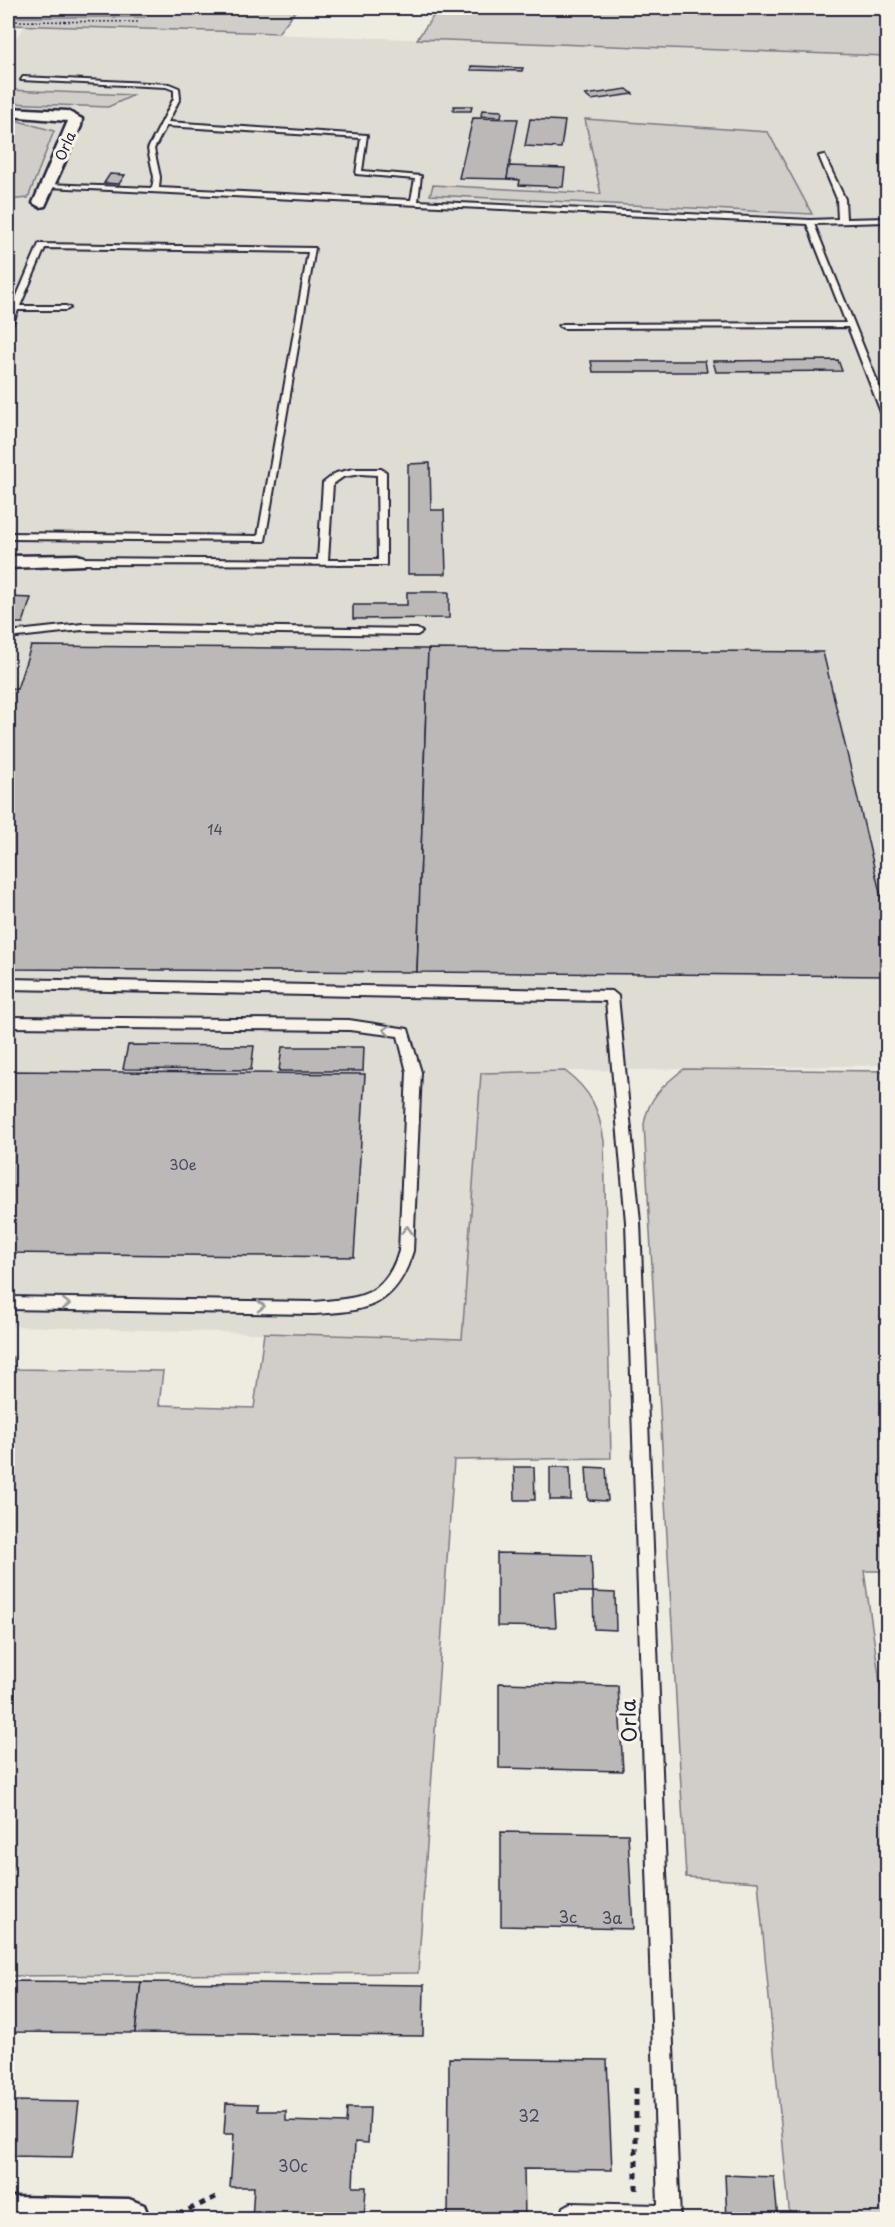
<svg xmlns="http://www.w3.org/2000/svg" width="895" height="2227" font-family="'Playpen Sans',sans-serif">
  <rect width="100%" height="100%" fill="#eeebe1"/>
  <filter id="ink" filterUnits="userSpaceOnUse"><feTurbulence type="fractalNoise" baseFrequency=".0167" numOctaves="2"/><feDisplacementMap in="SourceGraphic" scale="12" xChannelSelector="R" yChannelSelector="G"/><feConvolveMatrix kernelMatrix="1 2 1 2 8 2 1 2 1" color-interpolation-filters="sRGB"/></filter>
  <g filter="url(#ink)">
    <polygon fill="#dfdcd4" points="28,23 296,35 887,56 887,1065 481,1073 463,1339 8,1326 8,47"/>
    <g fill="#d1cdc9" stroke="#7a7882" stroke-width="1.5">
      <polygon points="154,8 298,8 278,33 8,25 8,17 145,17"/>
      <polygon points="439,8 887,8 887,56 417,39"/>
      <polygon points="8,90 134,95 108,107 8,103"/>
      <polygon points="8,118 54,131 28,198 8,200"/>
      <polygon points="585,119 768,132 812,214 430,195 433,185 601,194"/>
      <path d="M 684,1069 L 887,1071 L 888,1571 L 864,1571 L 888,1738 L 887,2219 L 790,2219 L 758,1882 L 686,1877 L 644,1124 C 648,1098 664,1084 684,1069 Z"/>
      <path d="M 565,1071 C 592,1091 599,1110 604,1141 L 611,1458 L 454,1460 L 418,1973 L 8,1976 L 8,1357 L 14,1357 L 12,1369 L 163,1371 L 159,1405 L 254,1408 L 264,1333 L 462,1339 L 481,1073 Z"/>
    </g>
    <g fill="#bbb8b7" stroke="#22223b" stroke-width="1.5">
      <polygon points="471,66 523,68 522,71 471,70"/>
      <polygon points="627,89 633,94 591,100 585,95"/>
      <polygon points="454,106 472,106 471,111 453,111"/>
      <polygon points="482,110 502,111 501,117 481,116"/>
      <polygon points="473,118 518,119 507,179 459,178"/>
      <polygon points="530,119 565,121 561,148 525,146"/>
      <polygon points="509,166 565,168 563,187 519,185 520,180 507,179"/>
      <polygon points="110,174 125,175 119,184 104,183"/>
      <polygon points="838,360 842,371 716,372 713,361"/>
      <polygon points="591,361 705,361 707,372 593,372"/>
      <polygon points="430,463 431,510 444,510 446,574 408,574 408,464"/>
      <polygon points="407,592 449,592 449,618 353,619 353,605 407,605"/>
      <polygon points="8,597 31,598 23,623 8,623"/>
      <polygon points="31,646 428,649 417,972 8,969 8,689 17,689"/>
      <polygon points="428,649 823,652 888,926 888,976 417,972"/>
      <polygon points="128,1045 254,1046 251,1070 123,1069"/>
      <polygon points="282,1047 364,1047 363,1071 279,1071"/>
      <polygon points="8,1071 365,1074 354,1257 8,1253"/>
      <polygon points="514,1467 534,1467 535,1500 515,1500"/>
      <polygon points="550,1467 570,1467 571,1500 550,1500"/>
      <polygon points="586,1467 606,1468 608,1501 588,1500"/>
      <polygon points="497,1553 591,1555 593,1592 554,1592 556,1627 497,1626"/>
      <polygon points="593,1592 615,1593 616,1630 594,1629"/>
      <polygon points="499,1683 618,1686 623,1771 499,1768"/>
      <polygon points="501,1832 628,1834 633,1929 501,1926"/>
      <polygon points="8,1981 141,1982 135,2033 8,2032"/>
      <polygon points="141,1982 424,1985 423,2036 135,2033"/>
      <polygon points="449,2058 607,2060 612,2170 524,2169 525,2220 448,2220"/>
      <polygon points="8,2101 79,2102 72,2157 8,2156"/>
      <polygon points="226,2103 258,2104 258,2111 286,2111 286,2121 346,2123 347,2108 370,2108 368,2143 355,2142 353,2187 366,2187 364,2220 252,2220 254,2187 230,2187 234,2134 224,2134"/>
      <polygon points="725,2175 774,2177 778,2220 727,2220"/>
    </g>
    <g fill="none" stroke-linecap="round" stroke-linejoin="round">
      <defs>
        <g id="lane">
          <path d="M 23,77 L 169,84 L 179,88 L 180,98 L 168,122 L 367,135 L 362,171 L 421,176 L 418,201 L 810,220 L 838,219 L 837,199 L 819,156 L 824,155 L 845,199 L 846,219 L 888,218 L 888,222 L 814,224 L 888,408 L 888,422 L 884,420 L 848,327 L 563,328 L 559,326 L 563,324 L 846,323 L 807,224 L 48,187 L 46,186 L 46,184 L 152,188 L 154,177 L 148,149 L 174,98 L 174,90 L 166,87 L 21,80 ZM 166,126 L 361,138 L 356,174 L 415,179 L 411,200 L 159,188 L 160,177 L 154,149 Z"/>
          <polygon points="39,244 315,248 265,541 8,539 8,533 258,536 308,252 45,248 20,306 66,306 70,308 66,310 18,310 12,325 8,327 8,317"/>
          <path d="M 353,469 L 381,469 L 386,472 L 386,565 L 77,564 L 72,561 L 77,558 L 318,560 L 323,483 L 336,473 ZM 360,474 L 377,475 L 378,560 L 328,560 L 333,484 L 343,477 Z"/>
          <polygon points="82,624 417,629 422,632 417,635 82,630 8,638 8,632"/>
          <polygon points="8,979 612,991 618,996 640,1222 680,2220 560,2220 564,2207 571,2203 658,2205 626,1222 606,1001 8,989"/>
          <path d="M 8,1017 L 349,1020 L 408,1029 L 421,1072 L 413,1251 C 396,1307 367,1311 314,1314 L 8,1309 L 8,1297 L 314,1302 C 358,1298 384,1299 399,1251 L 407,1072 L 398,1036 L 349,1030 L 8,1027 Z"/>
        </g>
        <g id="street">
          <polygon points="8,108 67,111 82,119 81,126 45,206 40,207 33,203 68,121 8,116"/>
          <polygon points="77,555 84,557 87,561 84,565 8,568 8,556"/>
          <polygon points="8,2197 129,2199 144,2205 150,2220 8,2220"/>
        </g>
      </defs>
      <use href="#lane" stroke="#22223b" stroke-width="4"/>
      <use href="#street" stroke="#22223b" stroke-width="5"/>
      <polyline stroke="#22223b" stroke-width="1.5" stroke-dasharray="2 2" stroke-linecap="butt" points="8,21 139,22"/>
      <g stroke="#22223b" stroke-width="5" stroke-dasharray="6 6" stroke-linecap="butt">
        <polyline points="636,2088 636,2191"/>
        <polyline points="167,2220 218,2196"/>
      </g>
      <use href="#lane" fill="#f7f3e8" fill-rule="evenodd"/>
      <use href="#street" fill="#f7f3e8" fill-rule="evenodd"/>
    </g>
    <defs><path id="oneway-chevron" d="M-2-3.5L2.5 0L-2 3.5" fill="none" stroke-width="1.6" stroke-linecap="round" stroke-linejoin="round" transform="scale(1.5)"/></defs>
    <g stroke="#97959a">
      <use href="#oneway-chevron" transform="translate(387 1030) rotate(-172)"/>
      <use href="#oneway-chevron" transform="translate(407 1230) rotate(-87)"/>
      <use href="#oneway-chevron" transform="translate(66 1304) rotate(1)"/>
      <use href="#oneway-chevron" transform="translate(261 1306) rotate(1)"/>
    </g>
  </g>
  <g text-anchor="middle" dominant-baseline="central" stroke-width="6" stroke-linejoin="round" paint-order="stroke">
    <g font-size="14" fill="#22223b" stroke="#f7f3e8">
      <text transform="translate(65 146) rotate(-66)">Orla</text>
    </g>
    <g font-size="14" fill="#48485a">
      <text x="215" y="829">14</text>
      <text x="183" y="1164">30e</text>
    </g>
    <g font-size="16" fill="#48485a">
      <text x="568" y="1916">3c</text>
      <text x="612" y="1917">3a</text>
      <text x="529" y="2115">32</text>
      <text x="293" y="2165">30c</text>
    </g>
    <g font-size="20" fill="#22223b" stroke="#f7f3e8">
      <text transform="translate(628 1721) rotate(-92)">Orla</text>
    </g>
  </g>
  <rect width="895" height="2227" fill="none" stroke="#f7f3e8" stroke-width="30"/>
  <rect x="15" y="15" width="865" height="2197" fill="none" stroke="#22223b" stroke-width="2" filter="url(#ink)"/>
</svg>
